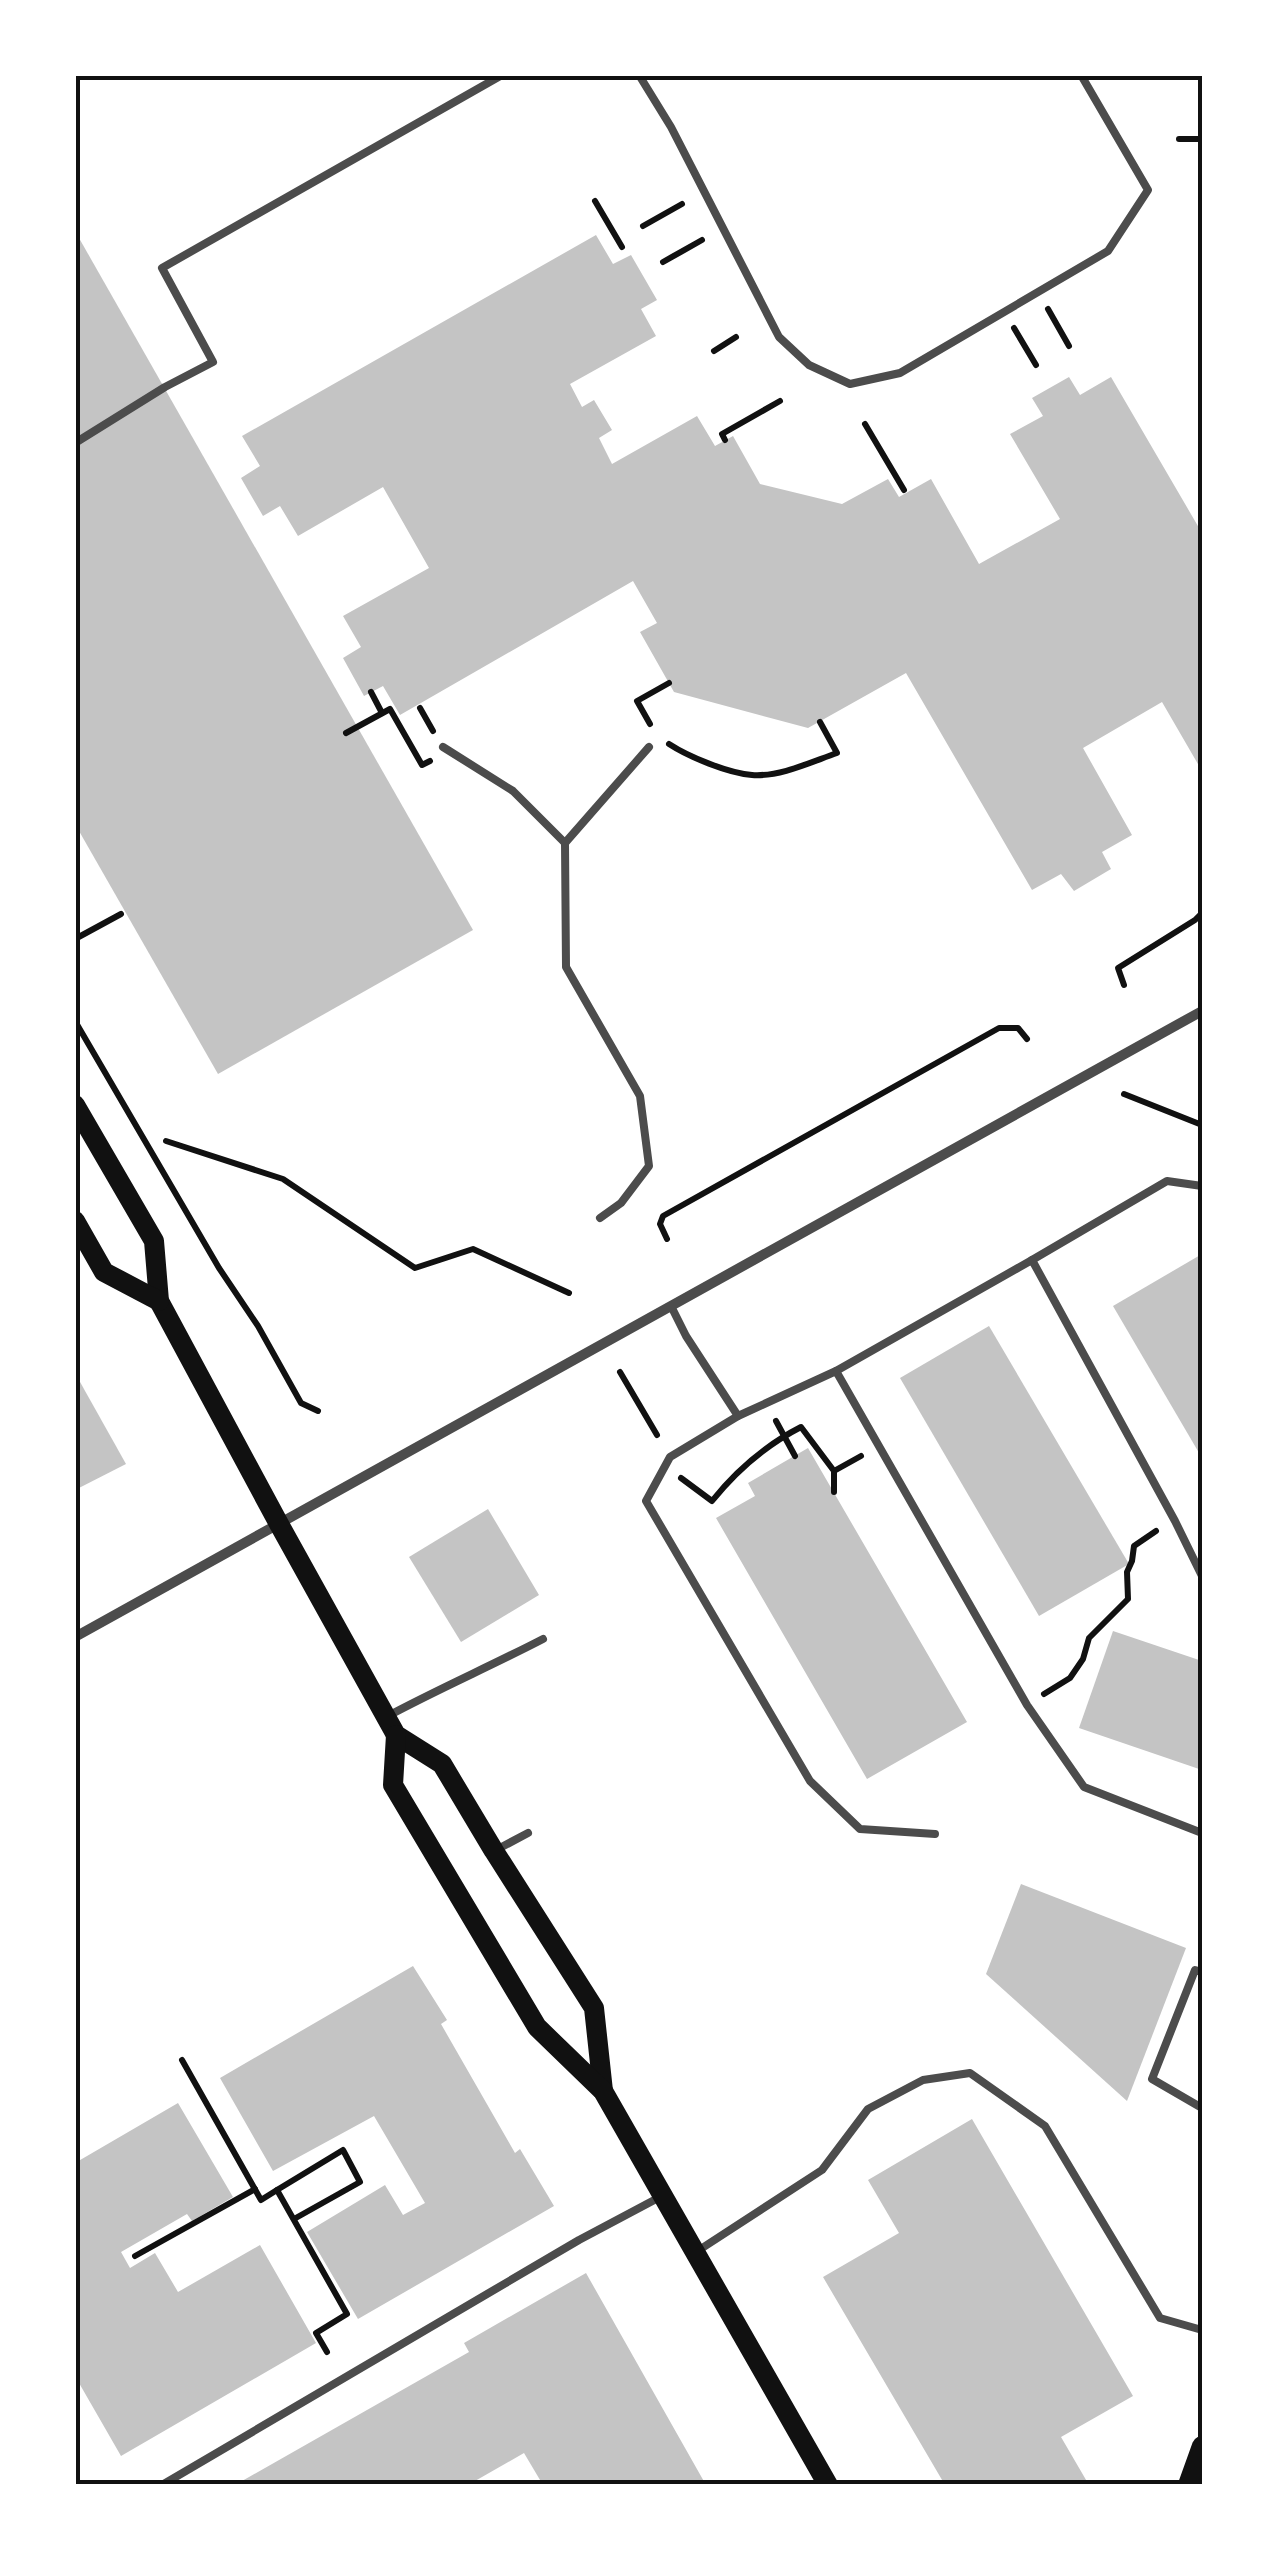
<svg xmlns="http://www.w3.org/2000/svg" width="1277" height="2560" font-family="Poppins,sans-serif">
  <rect width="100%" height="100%" fill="#fff"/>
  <g fill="#c4c4c4">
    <polygon points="75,231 473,930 218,1074 75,824"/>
    <polygon points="596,235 613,264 631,255 657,300 641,309 656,336 570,384 582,407 594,400 612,430 599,438 612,464 697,416 715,446 733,436 760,484 842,504 888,479 899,497 931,479 979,564 1060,519 1010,434 1043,416 1032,398 1069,377 1080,395 1111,377 1202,533 1202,771 1162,702 1083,748 1132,835 1102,852 1111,869 1074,891 1061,874 1032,890 906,673 808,728 674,692 640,632 657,623 633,581 400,715 383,686 364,696 343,658 361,647 343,616 429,568 383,487 298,536 280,506 263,516 241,478 260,466 242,436"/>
    <polygon points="1202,1254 1202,1458 1113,1306"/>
    <polygon points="989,1326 1129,1564 1039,1616 900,1378"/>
    <polygon points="75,1373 126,1464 75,1490"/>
    <polygon points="808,1448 967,1722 867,1779 716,1518 755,1496 748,1483"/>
    <polygon points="488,1509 539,1595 461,1642 409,1557"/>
    <polygon points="1113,1631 1202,1661 1202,1770 1079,1728"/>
    <polygon points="1021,1884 1186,1948 1127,2101 986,1974"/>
    <polygon points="413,1966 447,2020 441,2024 515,2153 520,2149 554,2206 358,2319 307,2232 385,2185 403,2215 425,2203 374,2116 273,2171 220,2078"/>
    <polygon points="178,2103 233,2197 192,2221 187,2214 121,2252 130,2268 155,2253 178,2292 260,2245 316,2343 121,2456 75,2376 75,2163"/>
    <polygon points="972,2119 1133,2396 1061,2437 1089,2485 945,2485 823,2277 899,2233 868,2180"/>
    <polygon points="586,2273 706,2485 543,2485 524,2453 468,2485 235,2485 469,2352 464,2343"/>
  </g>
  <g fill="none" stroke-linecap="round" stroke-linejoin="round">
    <g stroke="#111" stroke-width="6">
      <polyline points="1179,139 1199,139"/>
      <polyline points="595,201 622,247"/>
      <polyline points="643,226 682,204"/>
      <polyline points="663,262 702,240"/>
      <polyline points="1048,309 1069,346"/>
      <polyline points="1014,328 1036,365"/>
      <polyline points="714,351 736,337"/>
      <polyline points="865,424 904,490"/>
      <polyline points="725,440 722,434 780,401"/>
      <polyline points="371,692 382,713"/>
      <polyline points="420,708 433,731"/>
      <polyline points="650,724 637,701 669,683"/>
      <polyline points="346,733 390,709 422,765 430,761"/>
      <path d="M 669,744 C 689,757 728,773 752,775 C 780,777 811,762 837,753 L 820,722"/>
      <polyline points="75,939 121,914"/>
      <polyline points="1124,985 1118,968 1195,920 1202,913"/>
      <polyline points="75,1021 219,1268 258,1326 301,1403 318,1411"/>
      <polyline points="1124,1094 1202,1125"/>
      <polyline points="166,1141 283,1179 415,1268 473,1249 569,1293"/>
      <polyline points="667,1239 660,1224 663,1216 999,1028 1018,1028 1027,1039"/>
      <polyline points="620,1372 657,1435"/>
      <polyline points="776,1421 795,1456"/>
      <path d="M 681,1478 L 712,1501 C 736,1471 766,1445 801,1427 L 834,1471 L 861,1456"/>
      <polyline points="834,1492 834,1471"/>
      <polyline points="1044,1694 1070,1678 1083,1659 1089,1638 1128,1599 1127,1572 1132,1561 1134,1546 1156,1531"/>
      <polyline points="182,2060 261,2200 277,2190 347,2314 316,2333 327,2352"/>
      <polyline points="277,2190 343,2150 360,2182 294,2219"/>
      <polyline points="135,2256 255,2189"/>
    </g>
    <g stroke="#4c4c4c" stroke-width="8">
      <polyline points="639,75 671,127 779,337 809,365 850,384 900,373 1108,251 1148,190 1081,75"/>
      <polyline points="75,443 165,387 213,362 162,268 502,75"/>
      <polyline points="443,747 513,791 565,843 566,967 640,1096 649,1166 621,1203 600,1218"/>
      <polyline points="565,843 649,747"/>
      <polyline points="1032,1260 1167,1181 1202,1186"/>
      <polyline points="671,1306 686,1336 738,1416"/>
      <polyline points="836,1371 1032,1260 1175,1521 1202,1576"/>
      <path d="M 386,1717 C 438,1689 491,1666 543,1639"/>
      <polyline points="935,1834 860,1829 810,1781 646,1501 670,1457 738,1416 836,1371 1027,1705 1084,1787 1202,1833"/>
      <polyline points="496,1850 528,1833"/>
      <polyline points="1202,1972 1195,1970 1152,2079 1202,2108"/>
      <polyline points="696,2252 822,2170 868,2109 923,2080 970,2073 1045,2126 1160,2318 1202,2330"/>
      <polyline points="162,2485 579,2240 660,2197"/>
    </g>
    <polyline stroke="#4c4c4c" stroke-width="10" points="75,1637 1202,1011"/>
    <g stroke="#111" stroke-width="20">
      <polyline points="75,1105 154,1241 159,1301 279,1524 396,1735 442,1764 494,1851 594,2008 603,2091"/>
      <polyline points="75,1221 104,1272 159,1301"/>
      <polyline points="396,1735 393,1785 537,2027 603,2091 828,2485"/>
      <polyline points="1188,2485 1202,2446"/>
    </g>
  </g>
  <rect width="1277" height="2560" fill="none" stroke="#ffffff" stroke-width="155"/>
  <rect x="78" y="78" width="1122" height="2404" fill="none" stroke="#111" stroke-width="4"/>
</svg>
